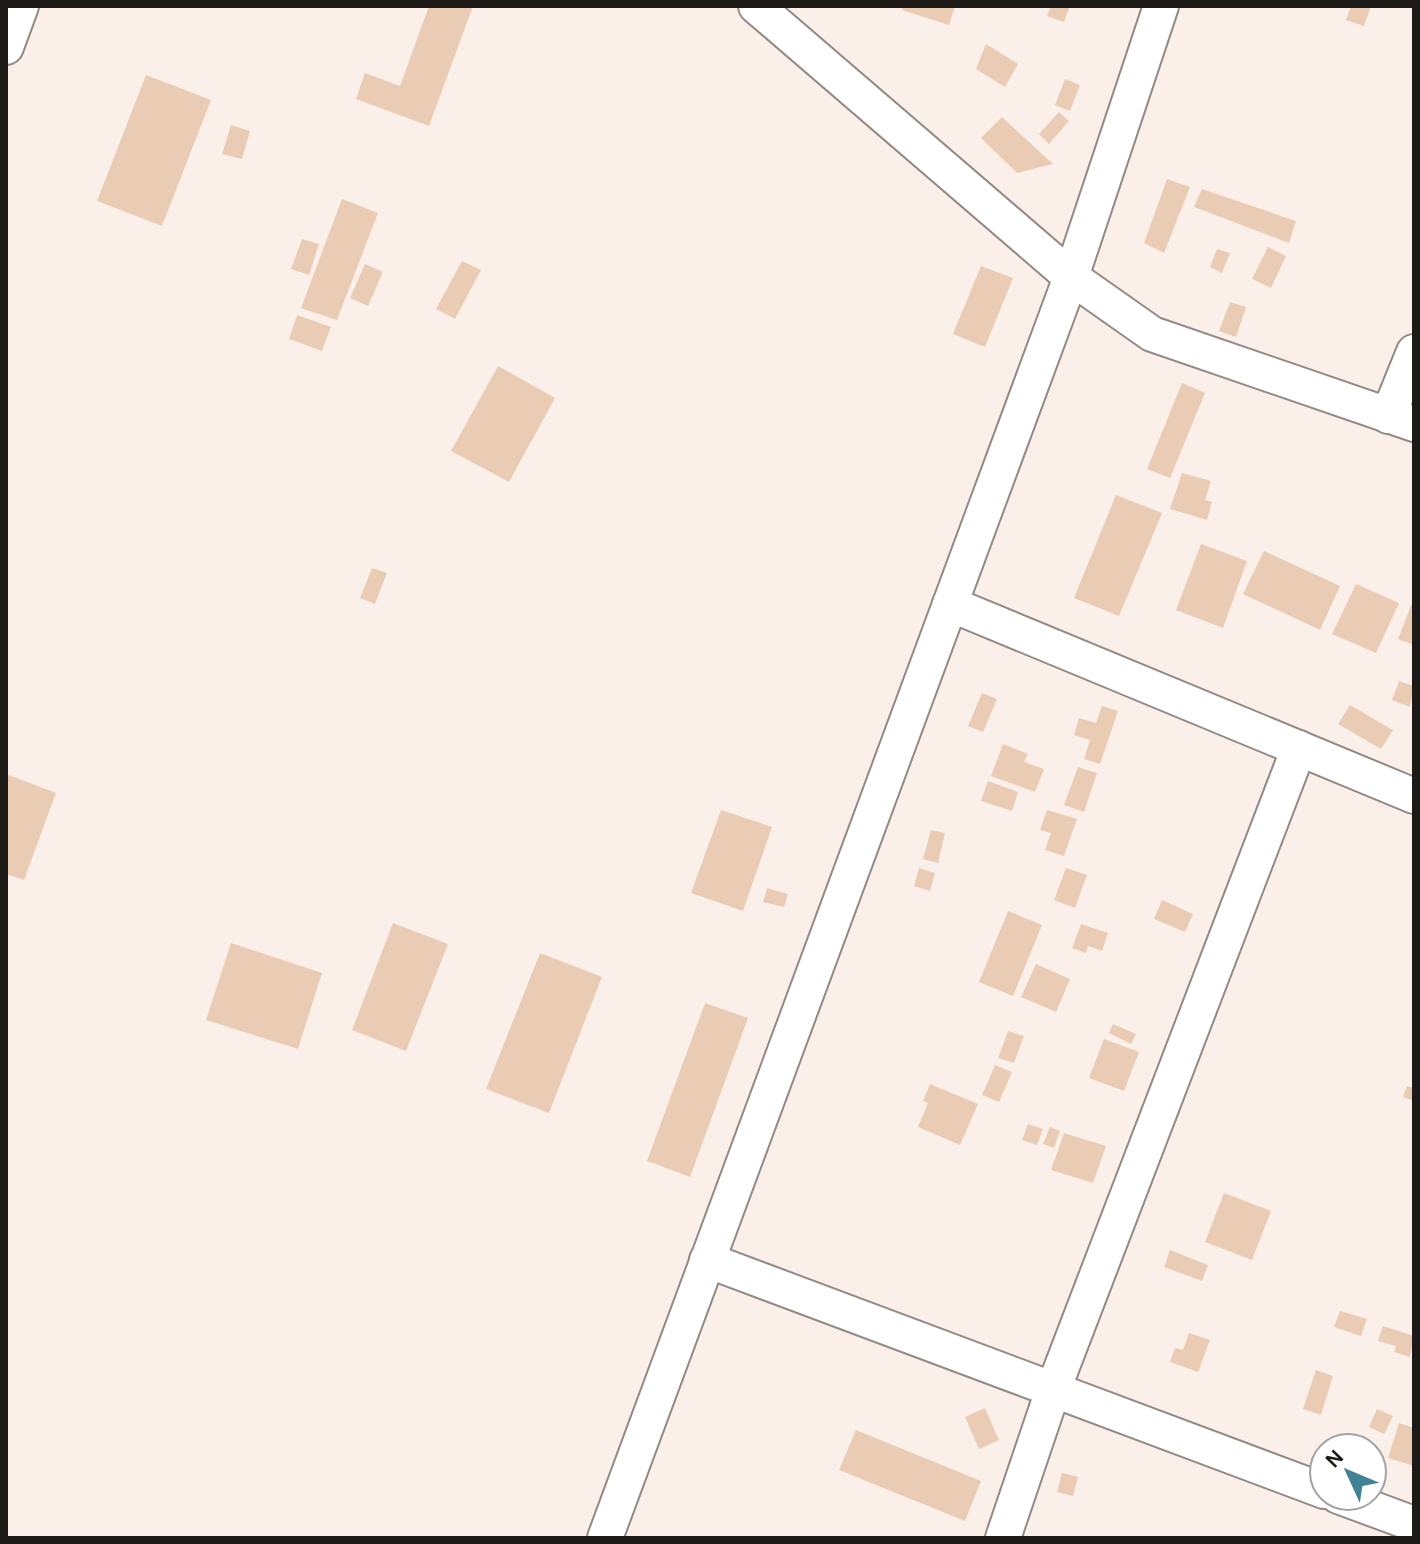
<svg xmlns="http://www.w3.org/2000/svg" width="1420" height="1544" font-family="Karla,sans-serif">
  <rect width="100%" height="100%" fill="#faf0e9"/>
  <g fill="#eaccb5">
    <polygon points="429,6 473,6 429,126 356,99 365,73 400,86"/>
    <polygon points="903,6 955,6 949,25 902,10"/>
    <polygon points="1051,6 1070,6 1064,22 1047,16"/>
    <polygon points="1351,6 1371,6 1364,26 1346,20"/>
    <polygon points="986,44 1018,64 1005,87 976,69"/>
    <polygon points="146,75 211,100 162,226 97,201"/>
    <polygon points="1065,79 1080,85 1070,111 1055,105"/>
    <polygon points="1059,112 1069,121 1049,144 1039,134"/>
    <polygon points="1002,117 1053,164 1017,173 981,138"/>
    <polygon points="231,125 250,131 242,159 222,154"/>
    <polygon points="1167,179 1190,187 1164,253 1144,243"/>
    <polygon points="1202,189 1296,221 1289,243 1194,207"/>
    <polygon points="342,199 378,213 337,320 301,308"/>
    <polygon points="302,239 319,244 309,275 291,269"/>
    <polygon points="1268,247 1286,256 1271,288 1252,279"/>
    <polygon points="1217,249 1230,253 1222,273 1210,267"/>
    <polygon points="462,261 481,270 455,319 436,309"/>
    <polygon points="365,264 383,272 368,306 350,298"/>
    <polygon points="981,266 1013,278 985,347 953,334"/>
    <polygon points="1230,302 1246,307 1236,337 1219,331"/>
    <polygon points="297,315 331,327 322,351 289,339"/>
    <polygon points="498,366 555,398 509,482 451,451"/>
    <polygon points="1182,383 1205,393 1170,478 1147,469"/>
    <polygon points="1182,473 1211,481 1205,500 1212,502 1207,520 1170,509"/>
    <polygon points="1116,495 1162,513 1119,616 1074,598"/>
    <polygon points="1201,544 1247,561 1223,628 1176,610"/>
    <polygon points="1264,551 1340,586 1320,630 1243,594"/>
    <polygon points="372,568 387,573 375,604 360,598"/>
    <polygon points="1356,584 1399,603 1376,653 1332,634"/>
    <polygon points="1414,598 1414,645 1398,639"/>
    <polygon points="1399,681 1414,686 1410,707 1392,700"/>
    <polygon points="982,693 997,699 983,732 968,726"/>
    <polygon points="1350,705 1393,730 1381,749 1338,724"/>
    <polygon points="1102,706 1118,711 1100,764 1084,759 1090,740 1074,735 1079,718 1096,723"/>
    <polygon points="1003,744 1028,754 1024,762 1044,769 1035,792 991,776"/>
    <polygon points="1078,767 1097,773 1084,812 1064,805"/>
    <polygon points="6,774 56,793 24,880 6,874"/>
    <polygon points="988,781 1018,792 1012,811 981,801"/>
    <polygon points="721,810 772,827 743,911 691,893"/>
    <polygon points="1047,810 1077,819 1064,856 1045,850 1051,833 1040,830"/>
    <polygon points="931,830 945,833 938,863 923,859"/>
    <polygon points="919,868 935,873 930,891 914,886"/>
    <polygon points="1066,868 1087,875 1075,908 1054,900"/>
    <polygon points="767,888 788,894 784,907 763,902"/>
    <polygon points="1162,900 1193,914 1185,932 1154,919"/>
    <polygon points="1008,911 1042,925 1013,996 979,982"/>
    <polygon points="393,923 448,944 406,1051 352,1030"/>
    <polygon points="1081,924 1108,933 1102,951 1088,946 1086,953 1072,948"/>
    <polygon points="231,943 322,973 298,1049 206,1020"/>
    <polygon points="540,953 602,977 549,1113 486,1089"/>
    <polygon points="1036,964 1070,979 1056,1012 1021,997"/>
    <polygon points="705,1003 748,1018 690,1177 647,1161"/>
    <polygon points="1113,1024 1136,1034 1131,1044 1109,1033"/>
    <polygon points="1008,1031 1024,1036 1014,1063 998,1058"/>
    <polygon points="1104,1039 1139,1052 1124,1091 1089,1078"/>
    <polygon points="995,1065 1012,1072 999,1102 982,1095"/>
    <polygon points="930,1084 978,1104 960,1145 918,1127 928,1103 923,1101"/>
    <polygon points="1407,1086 1414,1088 1414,1101 1403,1097"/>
    <polygon points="1028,1124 1043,1129 1037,1145 1022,1140"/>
    <polygon points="1050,1127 1060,1131 1054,1148 1043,1144"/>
    <polygon points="1064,1133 1106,1146 1093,1183 1051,1170"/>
    <polygon points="1224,1193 1271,1211 1252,1260 1205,1242"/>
    <polygon points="1170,1250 1208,1265 1202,1281 1164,1267"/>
    <polygon points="1340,1311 1367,1319 1361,1336 1334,1327"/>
    <polygon points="1383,1326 1414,1336 1410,1357 1394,1352 1396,1346 1378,1341"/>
    <polygon points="1189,1333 1210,1340 1198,1372 1170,1362 1175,1348 1183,1350"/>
    <polygon points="1316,1370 1333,1376 1321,1415 1303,1409"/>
    <polygon points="985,1408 999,1440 979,1449 965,1417"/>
    <polygon points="1377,1409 1393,1416 1384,1434 1369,1427"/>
    <polygon points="1399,1423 1414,1428 1414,1466 1388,1458"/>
    <polygon points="856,1430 981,1481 965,1521 839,1470"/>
    <polygon points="1062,1473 1078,1477 1073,1496 1057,1492"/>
  </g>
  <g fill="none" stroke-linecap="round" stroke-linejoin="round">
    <defs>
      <g id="street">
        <polyline points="756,6 1071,277 1152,334 1414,424"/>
        <polyline points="6,47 21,6"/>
        <polyline points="1388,416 1414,352"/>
        <polyline points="950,604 1414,796"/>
        <polyline points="707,1260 1324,1491"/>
        <polyline points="1338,1496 1414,1524"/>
        <polyline points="605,1538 1071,277 1161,6"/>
        <polyline points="1003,1538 1053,1390 1299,748"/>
      </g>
    </defs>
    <use href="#street" stroke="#928a83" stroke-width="38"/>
    <use href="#street" stroke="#fff" stroke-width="34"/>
  </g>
  <rect width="1420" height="1544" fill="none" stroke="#1c1916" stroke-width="16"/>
  <g transform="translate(1348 1472) rotate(314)"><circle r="38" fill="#ffffff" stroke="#a4a3a2" stroke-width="2"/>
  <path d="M0-6L14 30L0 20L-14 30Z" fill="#418395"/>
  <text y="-12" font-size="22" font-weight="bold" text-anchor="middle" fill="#1c1916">N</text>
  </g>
</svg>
